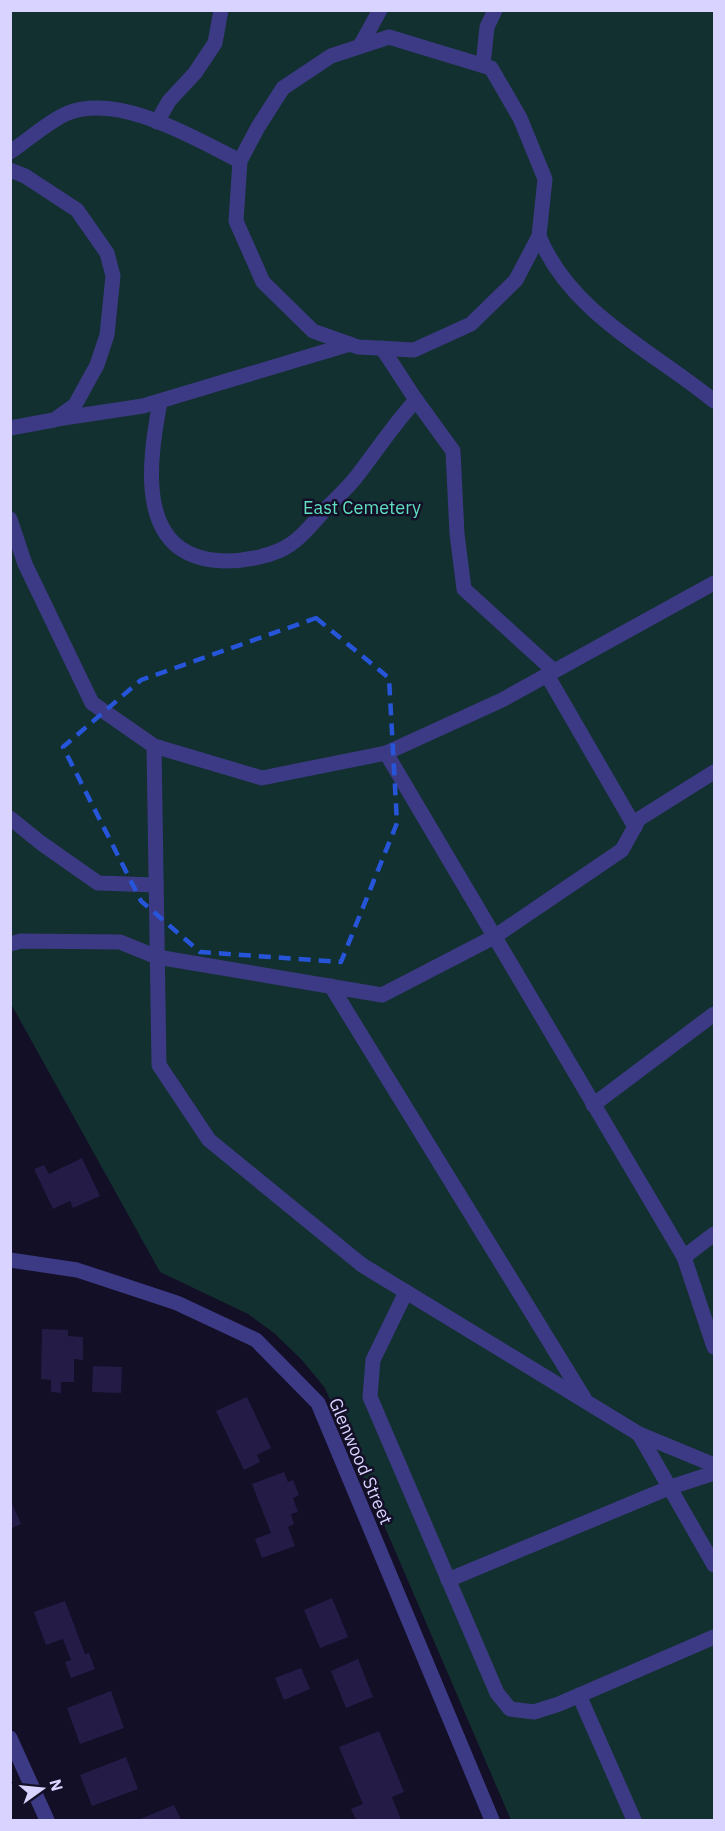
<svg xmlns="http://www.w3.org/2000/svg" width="725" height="1831" font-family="'IBM Plex Sans',sans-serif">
  <rect width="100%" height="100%" fill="#130f26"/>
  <polygon fill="#12302f" points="10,11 714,11 714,1820 511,1820 325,1388 301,1359 274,1333 248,1314 160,1272 11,1004"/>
  <g fill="#241b47">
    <polygon points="82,1158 100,1196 73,1208 70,1201 53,1209 34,1169 44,1165 49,1174"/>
    <polygon points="42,1329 68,1330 68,1336 83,1337 83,1360 74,1359 74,1382 61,1382 61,1393 51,1392 51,1380 41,1379"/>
    <polygon points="93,1366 122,1367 121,1393 92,1392"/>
    <polygon points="247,1397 271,1448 257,1455 260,1462 244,1470 216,1411"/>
    <polygon points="284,1472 288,1482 293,1480 299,1495 293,1498 298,1512 291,1514 294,1524 288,1527 295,1546 262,1558 255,1539 271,1533 252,1484"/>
    <polygon points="10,1499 21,1524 10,1529"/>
    <polygon points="332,1598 348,1637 320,1648 304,1610"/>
    <polygon points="65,1601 85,1654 89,1653 95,1669 71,1678 65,1662 71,1660 63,1639 46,1645 34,1612"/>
    <polygon points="358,1659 373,1697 346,1708 331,1671"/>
    <polygon points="301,1668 310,1689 284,1700 275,1678"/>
    <polygon points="111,1691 124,1728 80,1744 67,1708"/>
    <polygon points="379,1731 404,1792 392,1797 401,1820 356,1820 351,1809 363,1804 339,1747"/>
    <polygon points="126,1757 138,1789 92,1806 80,1775"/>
    <polygon points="174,1805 181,1820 138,1820"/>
  </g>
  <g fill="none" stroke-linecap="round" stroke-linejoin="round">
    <g stroke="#3d3a85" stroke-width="15">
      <polygon points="389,37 491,68 520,118 545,179 539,236 516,280 471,324 414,350 358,347 313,331 263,282 236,221 240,161 258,127 283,88 331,56"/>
      <polyline points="360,46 380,10"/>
      <polyline points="483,65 487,27 495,10"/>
      <polyline points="157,122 169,101 195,73 215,43 221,10"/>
      <path d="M 10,152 C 27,141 50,120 68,113 C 120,93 194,138 240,161"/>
      <polyline points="10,170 25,176 77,210 107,253 113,276 107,335 97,365 75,405 54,420 10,428"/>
      <path d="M 539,236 C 570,313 653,351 714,401"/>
      <polyline points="416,400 453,451 457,534 464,589 554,671"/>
      <path d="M 160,402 C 148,465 135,559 225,561 C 246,561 274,556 291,544 C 303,536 313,523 323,512 C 334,500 347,489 357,476 C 377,450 394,424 416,400 L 382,348"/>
      <polyline points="57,419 143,406 350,344"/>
      <polyline points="10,519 25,564 92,703 154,746 262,778 386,753 502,700 714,583"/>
      <polyline points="547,675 635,827"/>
      <polyline points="154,746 159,1065 209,1140 362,1265 639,1434 714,1465"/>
      <polyline points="386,753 684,1257 714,1347"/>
      <polyline points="10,818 41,843 98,883 156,885"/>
      <polyline points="10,944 21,941 120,942 157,957 382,995 494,937 622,850 639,819 714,772"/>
      <polyline points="331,986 584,1398"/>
      <polyline points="593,1105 714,1014"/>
      <polyline points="684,1257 714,1234"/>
      <polyline points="10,1260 77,1270 177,1303 256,1340 318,1403 492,1820"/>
      <polyline points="406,1292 373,1360 370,1397 497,1693 510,1709 534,1712 559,1704 714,1637"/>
      <polyline points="639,1434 714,1565"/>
      <polyline points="448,1580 671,1487 714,1473"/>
      <polyline points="579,1695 634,1820"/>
      <polyline points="10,1738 47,1820"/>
    </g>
  </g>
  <path fill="none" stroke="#2655da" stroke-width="4.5" stroke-dasharray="12 8" stroke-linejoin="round" d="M 316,618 L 389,678 L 397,823 L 341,962 L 200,952 L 141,901 L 63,747 L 141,680 Z"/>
  <g text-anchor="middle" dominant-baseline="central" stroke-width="5" stroke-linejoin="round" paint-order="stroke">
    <g font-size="18" fill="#5fe0c0" stroke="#130f26">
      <text x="362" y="507">East Cemetery</text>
    </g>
    <g font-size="18" fill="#d9d4ff" stroke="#130f26">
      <text transform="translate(361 1461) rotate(67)">Glenwood Street</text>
    </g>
  </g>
  <rect width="725" height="1831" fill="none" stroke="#d9d4ff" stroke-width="24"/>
  <g transform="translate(42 1789) rotate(75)" stroke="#130f26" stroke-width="4.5" paint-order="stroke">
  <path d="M0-4.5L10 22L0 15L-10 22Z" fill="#d9d4ff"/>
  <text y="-9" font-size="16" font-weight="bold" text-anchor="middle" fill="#d9d4ff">N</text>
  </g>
</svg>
